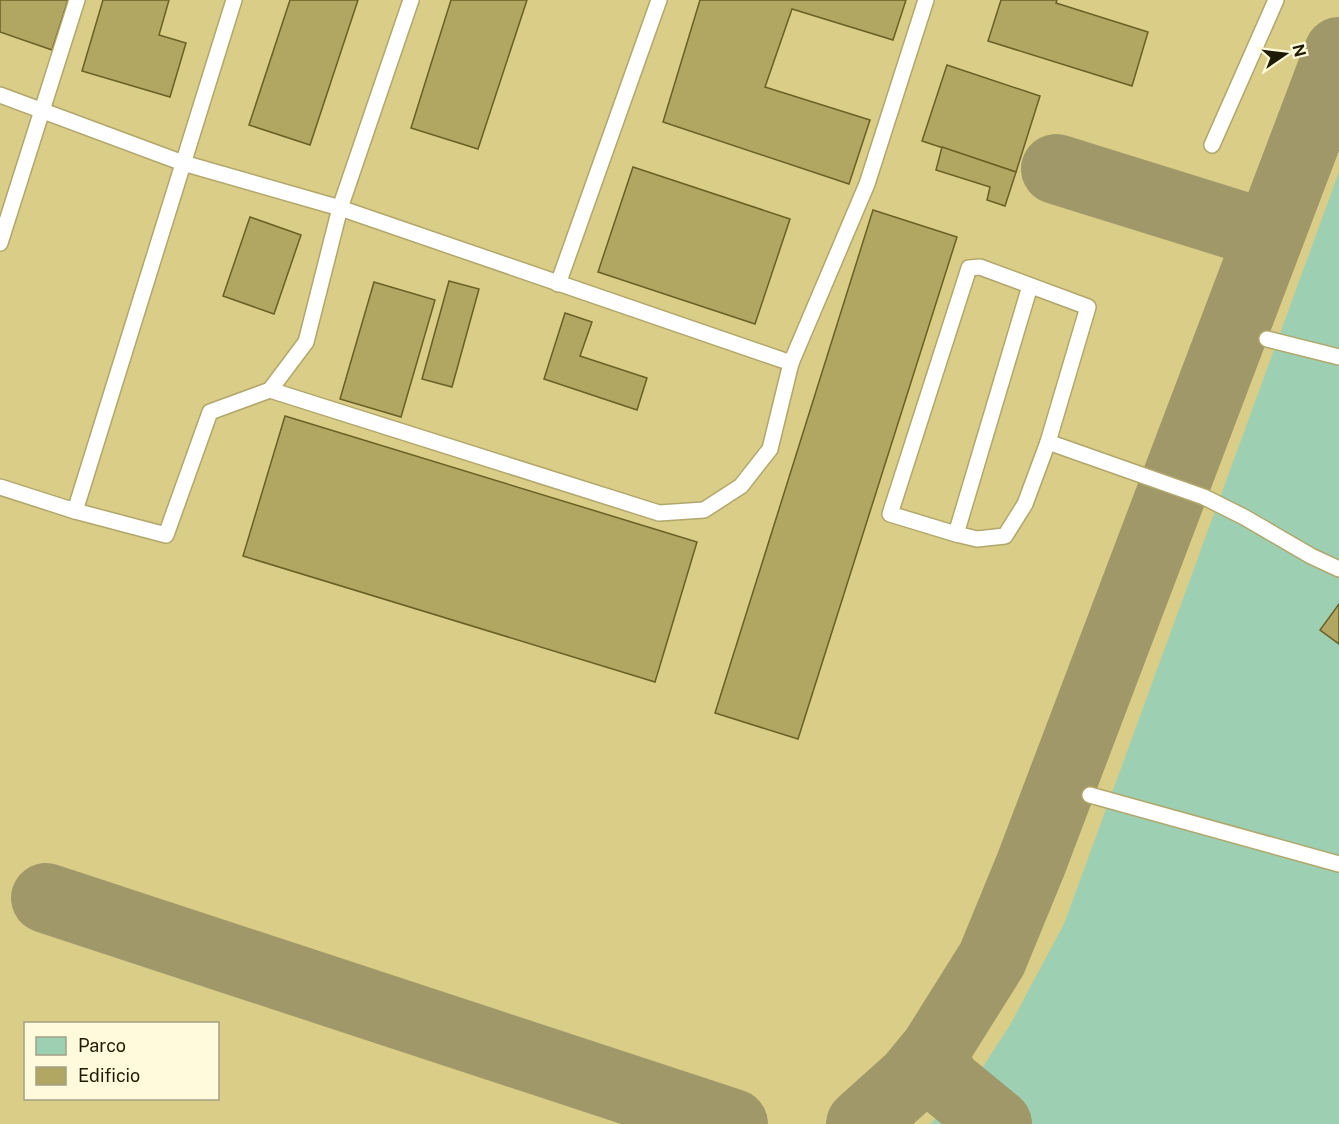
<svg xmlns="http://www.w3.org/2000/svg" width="1339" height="1124" font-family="'Public Sans',sans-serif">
  <rect width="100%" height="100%" fill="#e4d99c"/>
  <path fill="#d9cd88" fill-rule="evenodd" d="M 0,0 L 1339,0 L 1339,1124 L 0,1124 ZM 26,1024 L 218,1024 L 218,1098 L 26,1098 Z"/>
  <polygon fill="#9dd0b3" points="1339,172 1339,1124 930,1124 975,1079 1010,1025 1064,924"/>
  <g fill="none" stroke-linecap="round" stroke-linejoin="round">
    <g stroke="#a09868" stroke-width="70">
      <polyline points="1056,169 1239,226"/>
      <polyline points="46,898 733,1124"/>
      <polyline points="935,1050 936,1066 947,1083 997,1124"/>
      <polyline points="861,1124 911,1079 935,1050 992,959 1031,864 1339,52"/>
    </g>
  </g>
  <g fill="#b2a663" stroke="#6a6024" stroke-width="1.5">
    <polygon points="0,0 68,0 52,50 0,32"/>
    <polygon points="103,0 169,0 159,35 186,43 170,97 82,71"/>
    <polygon points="290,0 358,0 310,145 249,125"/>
    <polygon points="451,0 527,0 478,149 411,128"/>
    <polygon points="700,0 906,0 893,40 792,9 765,87 870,120 849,184 663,122"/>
    <polygon points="1001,0 1057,0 1056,3 1148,32 1132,86 988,41"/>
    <polygon points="947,65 1040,96 1016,172 922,141"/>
    <polygon points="942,147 1016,172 1005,206 987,200 990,187 936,170"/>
    <polygon points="633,167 790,219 755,324 598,272"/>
    <polygon points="873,210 957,237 798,739 715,713"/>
    <polygon points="250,217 301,235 274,314 223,296"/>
    <polygon points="449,281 479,289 452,387 422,379"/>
    <polygon points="374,282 435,300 401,417 340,399"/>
    <polygon points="565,313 592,322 580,356 647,378 637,410 544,379"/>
    <polygon points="285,416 697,542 655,682 243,556"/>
    <polygon points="1339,604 1339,644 1320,630"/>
  </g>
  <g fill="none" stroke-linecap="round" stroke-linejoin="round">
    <defs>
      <g id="lane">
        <polyline points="0,95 183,163 340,208 791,363"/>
        <polyline points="1212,145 1276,0"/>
        <polyline points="0,243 77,0"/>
        <polyline points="558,284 659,0"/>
        <polyline points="1030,286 956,534 890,514 969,268 980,267 1088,307 1048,442 1204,497 1244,517 1311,556 1339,569"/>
        <polyline points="1267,339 1339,357"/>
        <polyline points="270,390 659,513 704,510 741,486 770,449 791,363 867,184 926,0"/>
        <polyline points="0,487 75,511 166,535 210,412 270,390 306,342 340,208 411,0"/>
        <polyline points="75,511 234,0"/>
        <polyline points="956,534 977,539 1005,536 1025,504 1048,442"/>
        <polyline points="1090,795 1339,864"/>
      </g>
    </defs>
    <use href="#lane" stroke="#b1a76b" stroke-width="18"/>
    <use href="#lane" stroke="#fff" stroke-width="15"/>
  </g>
  <rect x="24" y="1022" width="195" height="78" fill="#fefadb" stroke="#a4a085" stroke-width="1.5"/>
  <rect x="36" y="1037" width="30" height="18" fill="#9dd0b3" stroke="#a4a085" stroke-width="1.5"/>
  <text x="78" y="1052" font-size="18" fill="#1e1a03">Parco</text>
  <rect x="36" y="1067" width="30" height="18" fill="#b2a663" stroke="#a4a085" stroke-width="1.5"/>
  <text x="78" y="1082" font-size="18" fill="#1e1a03">Edificio</text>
  <g transform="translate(1285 54) rotate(76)" stroke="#fefadb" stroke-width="4.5" paint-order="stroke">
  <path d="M0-4.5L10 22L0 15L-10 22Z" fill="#1e1a03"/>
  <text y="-9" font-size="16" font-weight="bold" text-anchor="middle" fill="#1e1a03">N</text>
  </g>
</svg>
